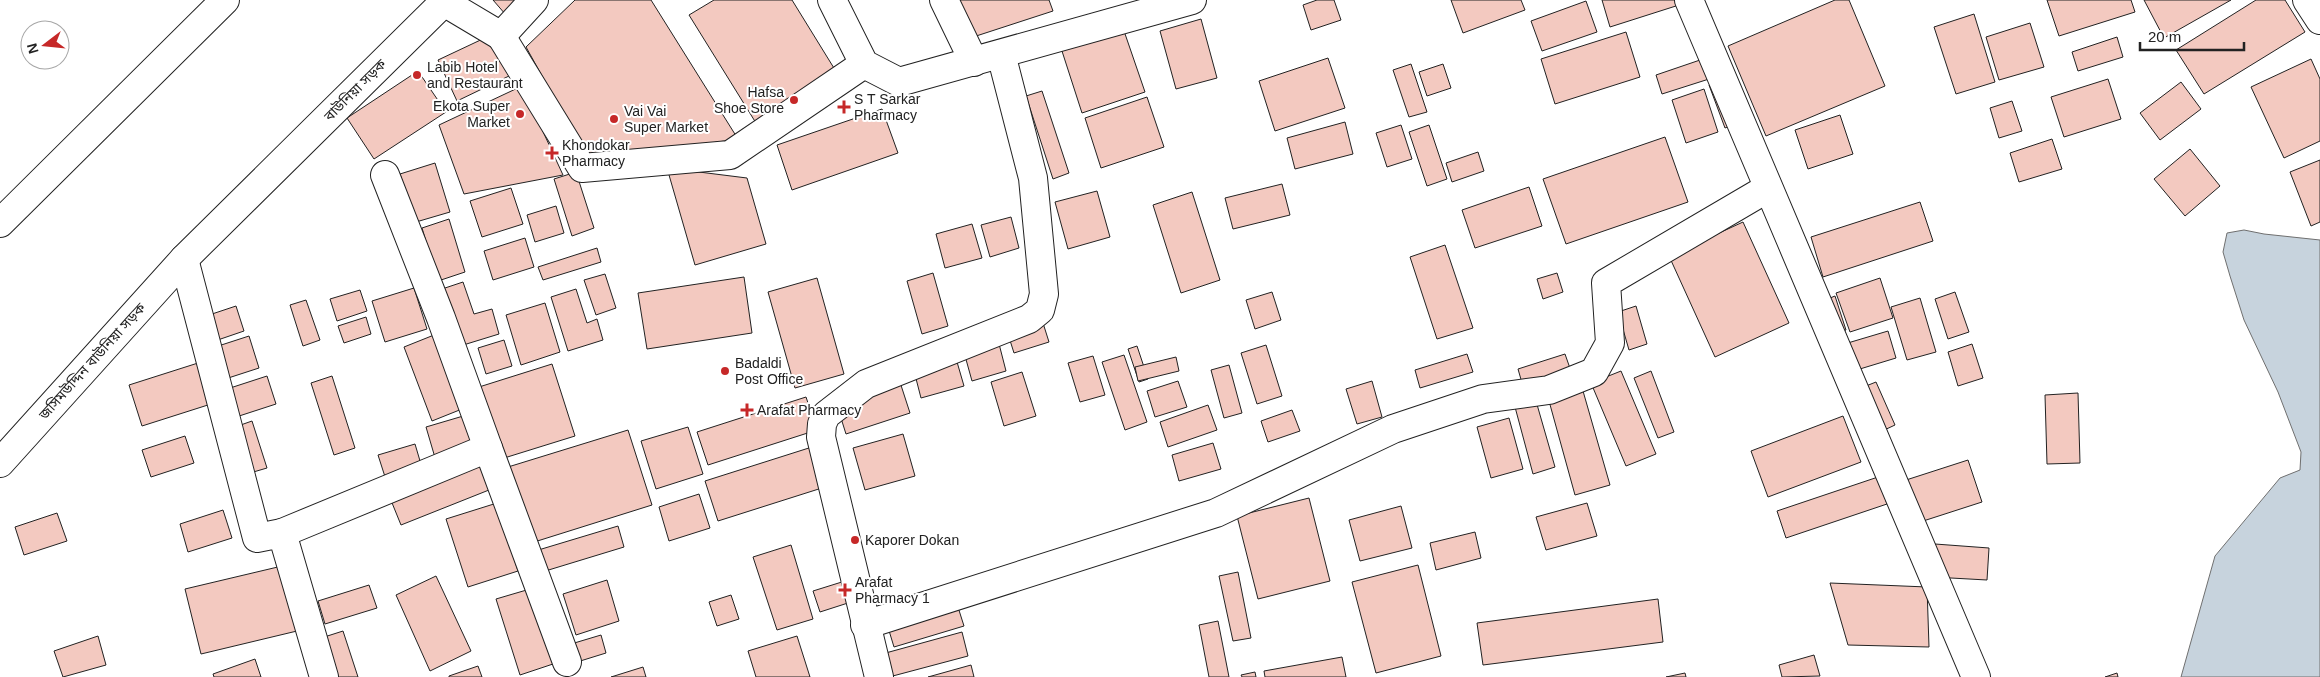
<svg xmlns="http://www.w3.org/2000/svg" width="2320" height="677" font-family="Arial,'Noto Sans Bengali',sans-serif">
  <rect width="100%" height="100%" fill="#fff"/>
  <polygon fill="#c7d3dd" stroke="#6f6f6f" points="2244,230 2264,234 2320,240 2320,677 2181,677 2215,556 2280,478 2300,470 2301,452 2278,392 2244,320 2230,276 2223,252 2227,233"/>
  <g fill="#f3c9c0" stroke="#222">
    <polygon points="493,0 522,0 506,15"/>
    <polygon points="575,0 651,0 738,139 589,161 526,47"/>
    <polygon points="714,0 792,0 837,73 756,123 689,15"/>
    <polygon points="954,0 1049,0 1053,11 967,39"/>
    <polygon points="1317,0 1334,0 1341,20 1311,30 1303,5"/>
    <polygon points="1451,0 1521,0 1525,10 1463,33"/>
    <polygon points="1602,0 1678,0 1679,5 1610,27"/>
    <polygon points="1835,0 1849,0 1885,86 1766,136 1728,46"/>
    <polygon points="2047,0 2131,0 2135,12 2059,36"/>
    <polygon points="2144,0 2231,0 2164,38"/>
    <polygon points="2256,0 2285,0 2305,32 2204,94 2176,50"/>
    <polygon points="1586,1 1597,32 1542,51 1531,21"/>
    <polygon points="1974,14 1995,82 1956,94 1934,27"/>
    <polygon points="1201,19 1217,78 1176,89 1160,31"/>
    <polygon points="2030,23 2044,67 1999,80 1986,37"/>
    <polygon points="1123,28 1145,92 1082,113 1061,48"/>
    <polygon points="1626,32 1640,77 1555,104 1541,59"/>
    <polygon points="489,36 509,76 457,101 438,60"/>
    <polygon points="2117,37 2123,57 2078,71 2072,52"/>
    <polygon points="1328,58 1345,108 1275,131 1259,81"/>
    <polygon points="1703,59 1709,79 1662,94 1656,75"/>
    <polygon points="2311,59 2320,79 2320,141 2284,158 2251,87"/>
    <polygon points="1411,64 1427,112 1409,117 1393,70"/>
    <polygon points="1443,64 1451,88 1427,96 1419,72"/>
    <polygon points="418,71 446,112 374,159 347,118"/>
    <polygon points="2108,79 2121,119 2064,137 2051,97"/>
    <polygon points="1720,82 1735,124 1725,128 1709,85"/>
    <polygon points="2181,82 2201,109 2160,140 2140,113"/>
    <polygon points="522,86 563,175 464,194 439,125"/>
    <polygon points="1704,89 1718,132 1686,143 1672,100"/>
    <polygon points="1042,91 1069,173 1053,179 1026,96"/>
    <polygon points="1147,97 1164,147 1101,168 1085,118"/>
    <polygon points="2012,101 2022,131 1999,138 1990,108"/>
    <polygon points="882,109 898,153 792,190 777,145"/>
    <polygon points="1840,115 1853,154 1808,169 1795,130"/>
    <polygon points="1345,122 1353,154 1295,169 1287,138"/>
    <polygon points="1401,125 1412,159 1387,167 1376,133"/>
    <polygon points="1429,125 1447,179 1427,186 1409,132"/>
    <polygon points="1665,137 1688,202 1566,244 1543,179"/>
    <polygon points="2052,139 2062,169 2019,182 2010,153"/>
    <polygon points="2190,149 2220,186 2185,216 2154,179"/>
    <polygon points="1478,152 1484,171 1452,182 1446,163"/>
    <polygon points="2320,160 2320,222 2311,226 2290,172"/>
    <polygon points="435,163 450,212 416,222 400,174"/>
    <polygon points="667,168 747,178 766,244 695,265"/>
    <polygon points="576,172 594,228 572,236 554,179"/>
    <polygon points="1282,184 1290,215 1233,229 1225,198"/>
    <polygon points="1529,187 1542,226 1475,248 1462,210"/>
    <polygon points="511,188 523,224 482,237 470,201"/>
    <polygon points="1097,191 1110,237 1068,249 1055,202"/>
    <polygon points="1192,192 1220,280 1181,293 1153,205"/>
    <polygon points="1920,202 1933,241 1823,277 1811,237"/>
    <polygon points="556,206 564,233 535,242 527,215"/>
    <polygon points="1011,217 1019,248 990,257 981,225"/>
    <polygon points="449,219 465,272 438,281 422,228"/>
    <polygon points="1743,222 1789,323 1715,357 1669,256"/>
    <polygon points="972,224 982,258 945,268 936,234"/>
    <polygon points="525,238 534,267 493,280 484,251"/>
    <polygon points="1445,245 1473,328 1437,339 1410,257"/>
    <polygon points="597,248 601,262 543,280 538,267"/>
    <polygon points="933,273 948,326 922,334 907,281"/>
    <polygon points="1557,273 1563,292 1543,299 1537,279"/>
    <polygon points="605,274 616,308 596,315 584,280"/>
    <polygon points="744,277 752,333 647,349 638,293"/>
    <polygon points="817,278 844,374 795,388 768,292"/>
    <polygon points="1880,278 1893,318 1850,332 1836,293"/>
    <polygon points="463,282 474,314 492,309 499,334 460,346 442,289"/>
    <polygon points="414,288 427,329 385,342 372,301"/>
    <polygon points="576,289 587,323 597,319 603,340 568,351 551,297"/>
    <polygon points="360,290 367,311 337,321 330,299"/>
    <polygon points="1272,292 1281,320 1255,329 1246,300"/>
    <polygon points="1955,292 1969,332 1948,339 1935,299"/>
    <polygon points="1835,296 1846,330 1836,334 1825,300"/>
    <polygon points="1920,298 1936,352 1907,360 1891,307"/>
    <polygon points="306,300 320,340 303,346 290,305"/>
    <polygon points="545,303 560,352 521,365 506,315"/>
    <polygon points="236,306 244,331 206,344 197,319"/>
    <polygon points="1636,306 1647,344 1629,350 1618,312"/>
    <polygon points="366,317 371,334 344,343 338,326"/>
    <polygon points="1043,323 1049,342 1014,353 1008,334"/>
    <polygon points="1888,331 1896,358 1850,372 1841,345"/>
    <polygon points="439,333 467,407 432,421 404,347"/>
    <polygon points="249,336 259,368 219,381 209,349"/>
    <polygon points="997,336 1006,371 972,381 962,345"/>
    <polygon points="504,340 512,366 486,374 478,348"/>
    <polygon points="1972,344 1983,378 1958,386 1948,352"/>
    <polygon points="1266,345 1282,396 1257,404 1241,353"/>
    <polygon points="1137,346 1148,379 1139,382 1128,349"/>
    <polygon points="1467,354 1473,372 1420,388 1415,370"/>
    <polygon points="1565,354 1572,374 1524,390 1518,369"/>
    <polygon points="955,355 964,386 921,398 913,367"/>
    <polygon points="1124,355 1147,422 1125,430 1102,362"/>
    <polygon points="1093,356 1105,395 1080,402 1068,363"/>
    <polygon points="1176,357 1179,371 1138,381 1135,367"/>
    <polygon points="198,363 211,404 142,426 129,385"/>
    <polygon points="552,364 575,436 501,459 479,387"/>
    <polygon points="1229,365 1242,413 1224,418 1211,370"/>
    <polygon points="1621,371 1656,454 1626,466 1591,383"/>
    <polygon points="1651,371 1674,432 1658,438 1634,378"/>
    <polygon points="1022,372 1036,416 1004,426 991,382"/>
    <polygon points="267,376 276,404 233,418 224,390"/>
    <polygon points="332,376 355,448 334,455 311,383"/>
    <polygon points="898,376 910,413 846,434 834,396"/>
    <polygon points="1178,381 1187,407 1155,417 1147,391"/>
    <polygon points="1372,381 1382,417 1357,424 1346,389"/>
    <polygon points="1876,382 1895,425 1880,432 1861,388"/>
    <polygon points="1583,391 1610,485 1575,495 1549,401"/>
    <polygon points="2078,393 2080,463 2047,464 2045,395"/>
    <polygon points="806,397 817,430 708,465 697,432"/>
    <polygon points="1536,401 1555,467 1533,474 1515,407"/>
    <polygon points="1208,405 1217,430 1168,447 1160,422"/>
    <polygon points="1292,410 1300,431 1268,442 1261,421"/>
    <polygon points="470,414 480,447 436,461 426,427"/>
    <polygon points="1843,416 1861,462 1768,497 1751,451"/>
    <polygon points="1509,418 1523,469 1491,478 1477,427"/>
    <polygon points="252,421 267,468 250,473 235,427"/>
    <polygon points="688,427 703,474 656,489 641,441"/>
    <polygon points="628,430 652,505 531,543 508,467"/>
    <polygon points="903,434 915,476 865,490 853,448"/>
    <polygon points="185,436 194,463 151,477 142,450"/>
    <polygon points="1213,443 1221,469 1179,481 1172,455"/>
    <polygon points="415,444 423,471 387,483 378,455"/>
    <polygon points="812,447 825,487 718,521 705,481"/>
    <polygon points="481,456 494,488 401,525 388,493"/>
    <polygon points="1968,460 1982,502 1917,523 1903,481"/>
    <polygon points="1878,477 1887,504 1786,538 1777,511"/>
    <polygon points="699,494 710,528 669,541 659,507"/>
    <polygon points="1309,498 1330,581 1258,599 1237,516"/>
    <polygon points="497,503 518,571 468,587 446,519"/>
    <polygon points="1587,503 1597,536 1546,550 1536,517"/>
    <polygon points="1401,506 1412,548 1360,561 1349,520"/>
    <polygon points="223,510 232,538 188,552 180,524"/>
    <polygon points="57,513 67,541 24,555 15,527"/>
    <polygon points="618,526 624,547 542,572 535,551"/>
    <polygon points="1475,532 1481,558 1436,570 1430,543"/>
    <polygon points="1935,544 1989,548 1987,580 1933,577"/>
    <polygon points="791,545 813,619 777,630 753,557"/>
    <polygon points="1418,565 1441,656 1376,673 1352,582"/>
    <polygon points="282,566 297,631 201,654 185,589"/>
    <polygon points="1238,572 1251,638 1233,641 1219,576"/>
    <polygon points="436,576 471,651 430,671 396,595"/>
    <polygon points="607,580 619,621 576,635 563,594"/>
    <polygon points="845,581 851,602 820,612 813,591"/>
    <polygon points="1830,583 1927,587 1929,647 1848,645"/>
    <polygon points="369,585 377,608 325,624 318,601"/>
    <polygon points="530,589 553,664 520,675 496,599"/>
    <polygon points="731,595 739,619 717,626 709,602"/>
    <polygon points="1658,599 1663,642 1483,665 1477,623"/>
    <polygon points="957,604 964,626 894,647 887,624"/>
    <polygon points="1218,621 1229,677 1209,677 1199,625"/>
    <polygon points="343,631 358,677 330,677 318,639"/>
    <polygon points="962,632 968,656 889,677 882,654"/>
    <polygon points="601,635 606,653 577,662 571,644"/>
    <polygon points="98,636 106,665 63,677 54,651"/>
    <polygon points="797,636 810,677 756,677 748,651"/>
    <polygon points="1814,655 1820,676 1782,677 1779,665"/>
    <polygon points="1342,657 1346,677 1265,677 1264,671"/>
    <polygon points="255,659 261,677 214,677 213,674"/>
    <polygon points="971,665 974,677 928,677"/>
    <polygon points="478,666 482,677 449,677 449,676"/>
    <polygon points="643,667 646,677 611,677"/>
    <polygon points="1255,672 1256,677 1242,677 1241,675"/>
    <polygon points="1685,673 1686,677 1666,677"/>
    <polygon points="2117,673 2118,677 2105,677"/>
  </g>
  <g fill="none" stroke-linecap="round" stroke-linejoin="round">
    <defs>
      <g id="minor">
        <polyline points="832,0 864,64 899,82 1192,0"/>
        <polyline points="944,0 974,62"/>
        <polyline points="1689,0 1976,677"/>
        <polyline points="2307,0 2320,20"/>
        <polyline points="501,36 582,168 730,155 864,64"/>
        <polyline points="0,223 225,0"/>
        <polyline points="184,259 257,538 282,533 324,677"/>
        <polyline points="488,448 567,662"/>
        <polyline points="0,463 184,259 444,2 501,36 534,0"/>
        <polyline points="282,533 488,448 441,318 385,175"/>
        <polyline points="865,625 1216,513 1393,429 1483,399 1549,390 1594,372 1610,343 1606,283 1768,188"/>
        <polyline points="879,677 821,437 822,424 826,415 866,384 1029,319 1040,310 1044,294 1033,178 1001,54"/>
      </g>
    </defs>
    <use href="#minor" stroke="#222" stroke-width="30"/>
    <use href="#minor" stroke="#fff" stroke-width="28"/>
  </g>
  <g fill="#c62828" stroke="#fff" stroke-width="2">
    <circle cx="417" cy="75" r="5"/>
    <circle cx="794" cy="100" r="5"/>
    <path d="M841.5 99.5h5v5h5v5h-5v5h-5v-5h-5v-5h5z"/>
    <circle cx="520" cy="114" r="5"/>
    <circle cx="614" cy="119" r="5"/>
    <path d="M549.5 145.5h5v5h5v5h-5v5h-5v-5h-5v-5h5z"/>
    <circle cx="725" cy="371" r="5"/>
    <path d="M744.5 402.5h5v5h5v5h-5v5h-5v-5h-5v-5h5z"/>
    <circle cx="855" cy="540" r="5"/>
    <path d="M842.5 582.5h5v5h5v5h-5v5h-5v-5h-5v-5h5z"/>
  </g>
  <g text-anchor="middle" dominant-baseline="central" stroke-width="4" stroke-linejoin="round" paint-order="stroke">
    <g font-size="14" fill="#222" stroke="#fff" text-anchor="start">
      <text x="427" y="67">Labib Hotel<tspan x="427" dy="16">and Restaurant</tspan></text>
      <text x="784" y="92" text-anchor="end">Hafsa<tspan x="784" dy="16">Shoe Store</tspan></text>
      <text x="854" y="99">S T Sarkar<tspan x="854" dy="16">Pharmacy</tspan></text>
      <text x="510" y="106" text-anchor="end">Ekota Super<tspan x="510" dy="16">Market</tspan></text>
      <text x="624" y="111">Vai Vai<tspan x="624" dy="16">Super Market</tspan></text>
      <text x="562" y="145">Khondokar<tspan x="562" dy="16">Pharmacy</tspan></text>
      <text x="735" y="363">Badaldi<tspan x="735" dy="16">Post Office</tspan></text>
      <text x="757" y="410">Arafat Pharmacy</text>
      <text x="865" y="540">Kaporer Dokan</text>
      <text x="855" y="582">Arafat<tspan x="855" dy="16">Pharmacy 1</tspan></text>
    </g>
    <g font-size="14" fill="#222" stroke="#fff">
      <text transform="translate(355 90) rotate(-45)">বাউনিয়া সড়ক</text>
      <text transform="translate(92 361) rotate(-48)">জসিমউদ্দিন বাউনিয়া সড়ক</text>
    </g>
  </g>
  <g transform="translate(45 45) rotate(254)"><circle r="24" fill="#ffffff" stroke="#a7a7a7"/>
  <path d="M0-4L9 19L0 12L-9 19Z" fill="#c62828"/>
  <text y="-8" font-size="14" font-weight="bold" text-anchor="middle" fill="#222222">N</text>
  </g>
  <path d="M2140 42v8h104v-8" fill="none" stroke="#222222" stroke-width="2.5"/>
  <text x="2148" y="42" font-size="15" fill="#222222" stroke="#ffffff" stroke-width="4" paint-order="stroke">20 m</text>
</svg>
